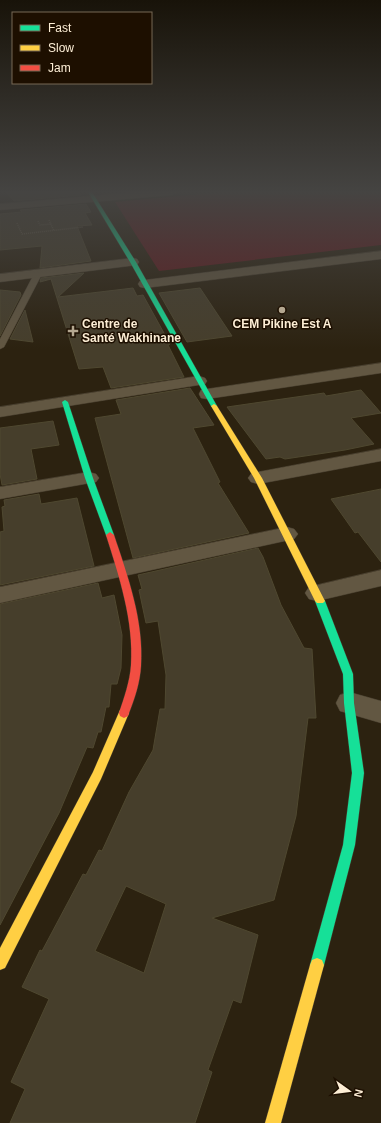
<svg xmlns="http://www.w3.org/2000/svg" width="381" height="1123" font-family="Arial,sans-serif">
  <rect width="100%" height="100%" fill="#2c2210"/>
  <polygon fill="#611a1f" points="223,192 381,192 381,245 159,271 115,202"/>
  <g fill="#463e2b" stroke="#4f4830" fill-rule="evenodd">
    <polygon points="6,192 79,192 81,195 14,201"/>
    <polygon points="86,204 91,212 85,213 92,225 77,226 91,261 40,268 42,246 0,250 0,214 22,212 20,210"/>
    <polygon points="84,273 58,297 133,288 137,296 143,295 170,344 168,345 184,377 111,388 103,367 79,369 51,279 40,282 41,278"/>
    <polygon points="200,288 232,336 187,342 159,293"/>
    <polygon points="0,290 20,292 21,295 0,336"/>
    <polygon points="25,310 33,342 10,339"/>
    <polygon points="190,388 214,425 193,428 220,482 218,483 249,533 133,558 95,418 121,414 116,400"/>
    <polygon points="361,390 381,413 351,418 374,444 345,450 285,459 280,457 266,459 227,407 324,393 326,396"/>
    <polygon points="53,421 59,445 31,449 37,479 2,485 0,474 0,428"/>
    <polygon points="381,489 381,562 358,532 355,533 331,499"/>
    <polygon points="39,494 41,504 77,498 94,566 0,585 0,532 4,531 2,507 5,506 4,500"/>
    <path d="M 258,548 L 263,557 L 281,605 L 304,648 L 312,649 L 316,718 L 308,718 L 296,816 L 274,900 L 212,918 L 258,935 L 241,1003 L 233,1000 L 208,1070 L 212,1072 L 195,1123 L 10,1123 L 25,1089 L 11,1082 L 49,999 L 22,987 L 40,950 L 42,951 L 83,874 L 86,875 L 99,850 L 102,851 L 129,792 L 153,750 L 160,709 L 165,709 L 166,675 L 158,621 L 146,623 L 139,590 L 142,589 L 138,575 ZM 126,886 L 166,904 L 144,973 L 95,951 Z"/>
    <polygon points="98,583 102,598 114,595 122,635 121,668 117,684 111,684 109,707 106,707 101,732 98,732 93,748 87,747 59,813 0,925 0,604"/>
  </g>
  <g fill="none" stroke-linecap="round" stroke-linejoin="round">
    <defs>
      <polygon id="lane" points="38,272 42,274 4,347 0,349 0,339 34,274"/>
      <g id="street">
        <polygon points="136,192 177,192 172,195 0,210 0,204"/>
        <polygon points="381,251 381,259 145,288 140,287 138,284 140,281 145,280"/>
        <polygon points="133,258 137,259 139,262 137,265 0,282 0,274"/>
        <polygon points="381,363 381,373 207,399 201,398 199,394 201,390 207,389"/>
        <polygon points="199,376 205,378 207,381 205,384 0,417 0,407"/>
        <polygon points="381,449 381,461 258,484 251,482 248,478 251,474 258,472"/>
        <polygon points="89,472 96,474 99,478 96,482 0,499 0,487"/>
        <polygon points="287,527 294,529 298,534 294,539 0,603 0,587"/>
        <polygon points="381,570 381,586 317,601 309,599 305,593 309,587"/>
        <polygon points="349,692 381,701 381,723 340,711 336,703 340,695"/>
      </g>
      <g id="fast">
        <polygon points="88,192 92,192 136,262 217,406 216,407 212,407 211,406 130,262"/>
        <polygon points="65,400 68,402 93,478 114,535 113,537 107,537 106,535 85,478 62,402"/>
        <polygon points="320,598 323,599 325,601 353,674 354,703 364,773 355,845 324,965 322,970 317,972 312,970 310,965 343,845 352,773 344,703 343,674 315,601 317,599"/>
      </g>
      <g id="slow">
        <polygon points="214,404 217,406 262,478 325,601 323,603 317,603 315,601 254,478 211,406"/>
        <polygon points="124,708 128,710 129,713 101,779 5,968 0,970 0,948 93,772 120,710"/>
        <polygon points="317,958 322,960 324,965 281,1123 265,1123 310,965 312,960"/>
      </g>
      <path id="jam" d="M 110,532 L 114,535 C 128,577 144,621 141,666 C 140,682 135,698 129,713 L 128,716 L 124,718 L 120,716 L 119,713 C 124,698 130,681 131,665 C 134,621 119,576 106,535 Z"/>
    </defs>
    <use href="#lane" stroke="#473e2e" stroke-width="1"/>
    <use href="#street" stroke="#473e2e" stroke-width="1"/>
    <use href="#fast" stroke="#473e2e" stroke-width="1"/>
    <use href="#slow" stroke="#473e2e" stroke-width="1"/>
    <use href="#jam" stroke="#473e2e" stroke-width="1"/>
    <g stroke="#685f4e" stroke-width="1.5" stroke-dasharray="1 1" stroke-linecap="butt">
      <polyline points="49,220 54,231"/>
      <polyline points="38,221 40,225 51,224"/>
      <polyline points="17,223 22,234 83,227"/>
    </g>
    <use href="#lane" fill="#625742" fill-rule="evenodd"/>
    <use href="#street" fill="#625742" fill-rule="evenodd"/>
    <use href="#fast" fill="#16e098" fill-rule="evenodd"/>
    <use href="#slow" fill="#ffcf43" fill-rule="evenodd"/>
    <use href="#jam" fill="#f24e42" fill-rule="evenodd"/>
  </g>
  <linearGradient id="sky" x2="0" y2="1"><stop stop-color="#181309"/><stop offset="0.55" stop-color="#454442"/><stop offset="1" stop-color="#454442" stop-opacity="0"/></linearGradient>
  <rect width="381" height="349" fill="url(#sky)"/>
  <g fill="#b4a790" stroke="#1d0f00" stroke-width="1.5">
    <circle cx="282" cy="310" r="4"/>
    <path d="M71 325h4v4h4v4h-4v4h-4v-4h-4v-4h4z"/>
  </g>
  <g text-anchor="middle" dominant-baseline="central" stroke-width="3" stroke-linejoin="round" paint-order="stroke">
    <g font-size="12" font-weight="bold" fill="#fdeed5" stroke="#1d0f00" text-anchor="start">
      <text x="82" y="324">Centre de<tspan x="82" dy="14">Santé Wakhinane</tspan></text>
      <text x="282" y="324" text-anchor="middle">CEM Pikine Est A</text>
    </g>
  </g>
  <rect x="12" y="12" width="140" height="72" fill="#1d0f00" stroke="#776855"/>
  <rect x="20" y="25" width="20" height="6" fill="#16e098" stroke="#776855"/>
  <text x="48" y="32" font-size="12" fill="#fdeed5">Fast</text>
  <rect x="20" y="45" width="20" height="6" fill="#ffcf43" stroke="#776855"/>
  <text x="48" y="52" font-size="12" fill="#fdeed5">Slow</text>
  <rect x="20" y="65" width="20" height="6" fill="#f24e42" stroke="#776855"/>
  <text x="48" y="72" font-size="12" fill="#fdeed5">Jam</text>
  <g transform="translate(349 1091) rotate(104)" stroke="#1d0f00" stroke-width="3" paint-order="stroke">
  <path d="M0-3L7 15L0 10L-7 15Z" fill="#fdeed5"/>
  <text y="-6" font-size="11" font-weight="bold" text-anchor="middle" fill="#fdeed5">N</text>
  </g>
</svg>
